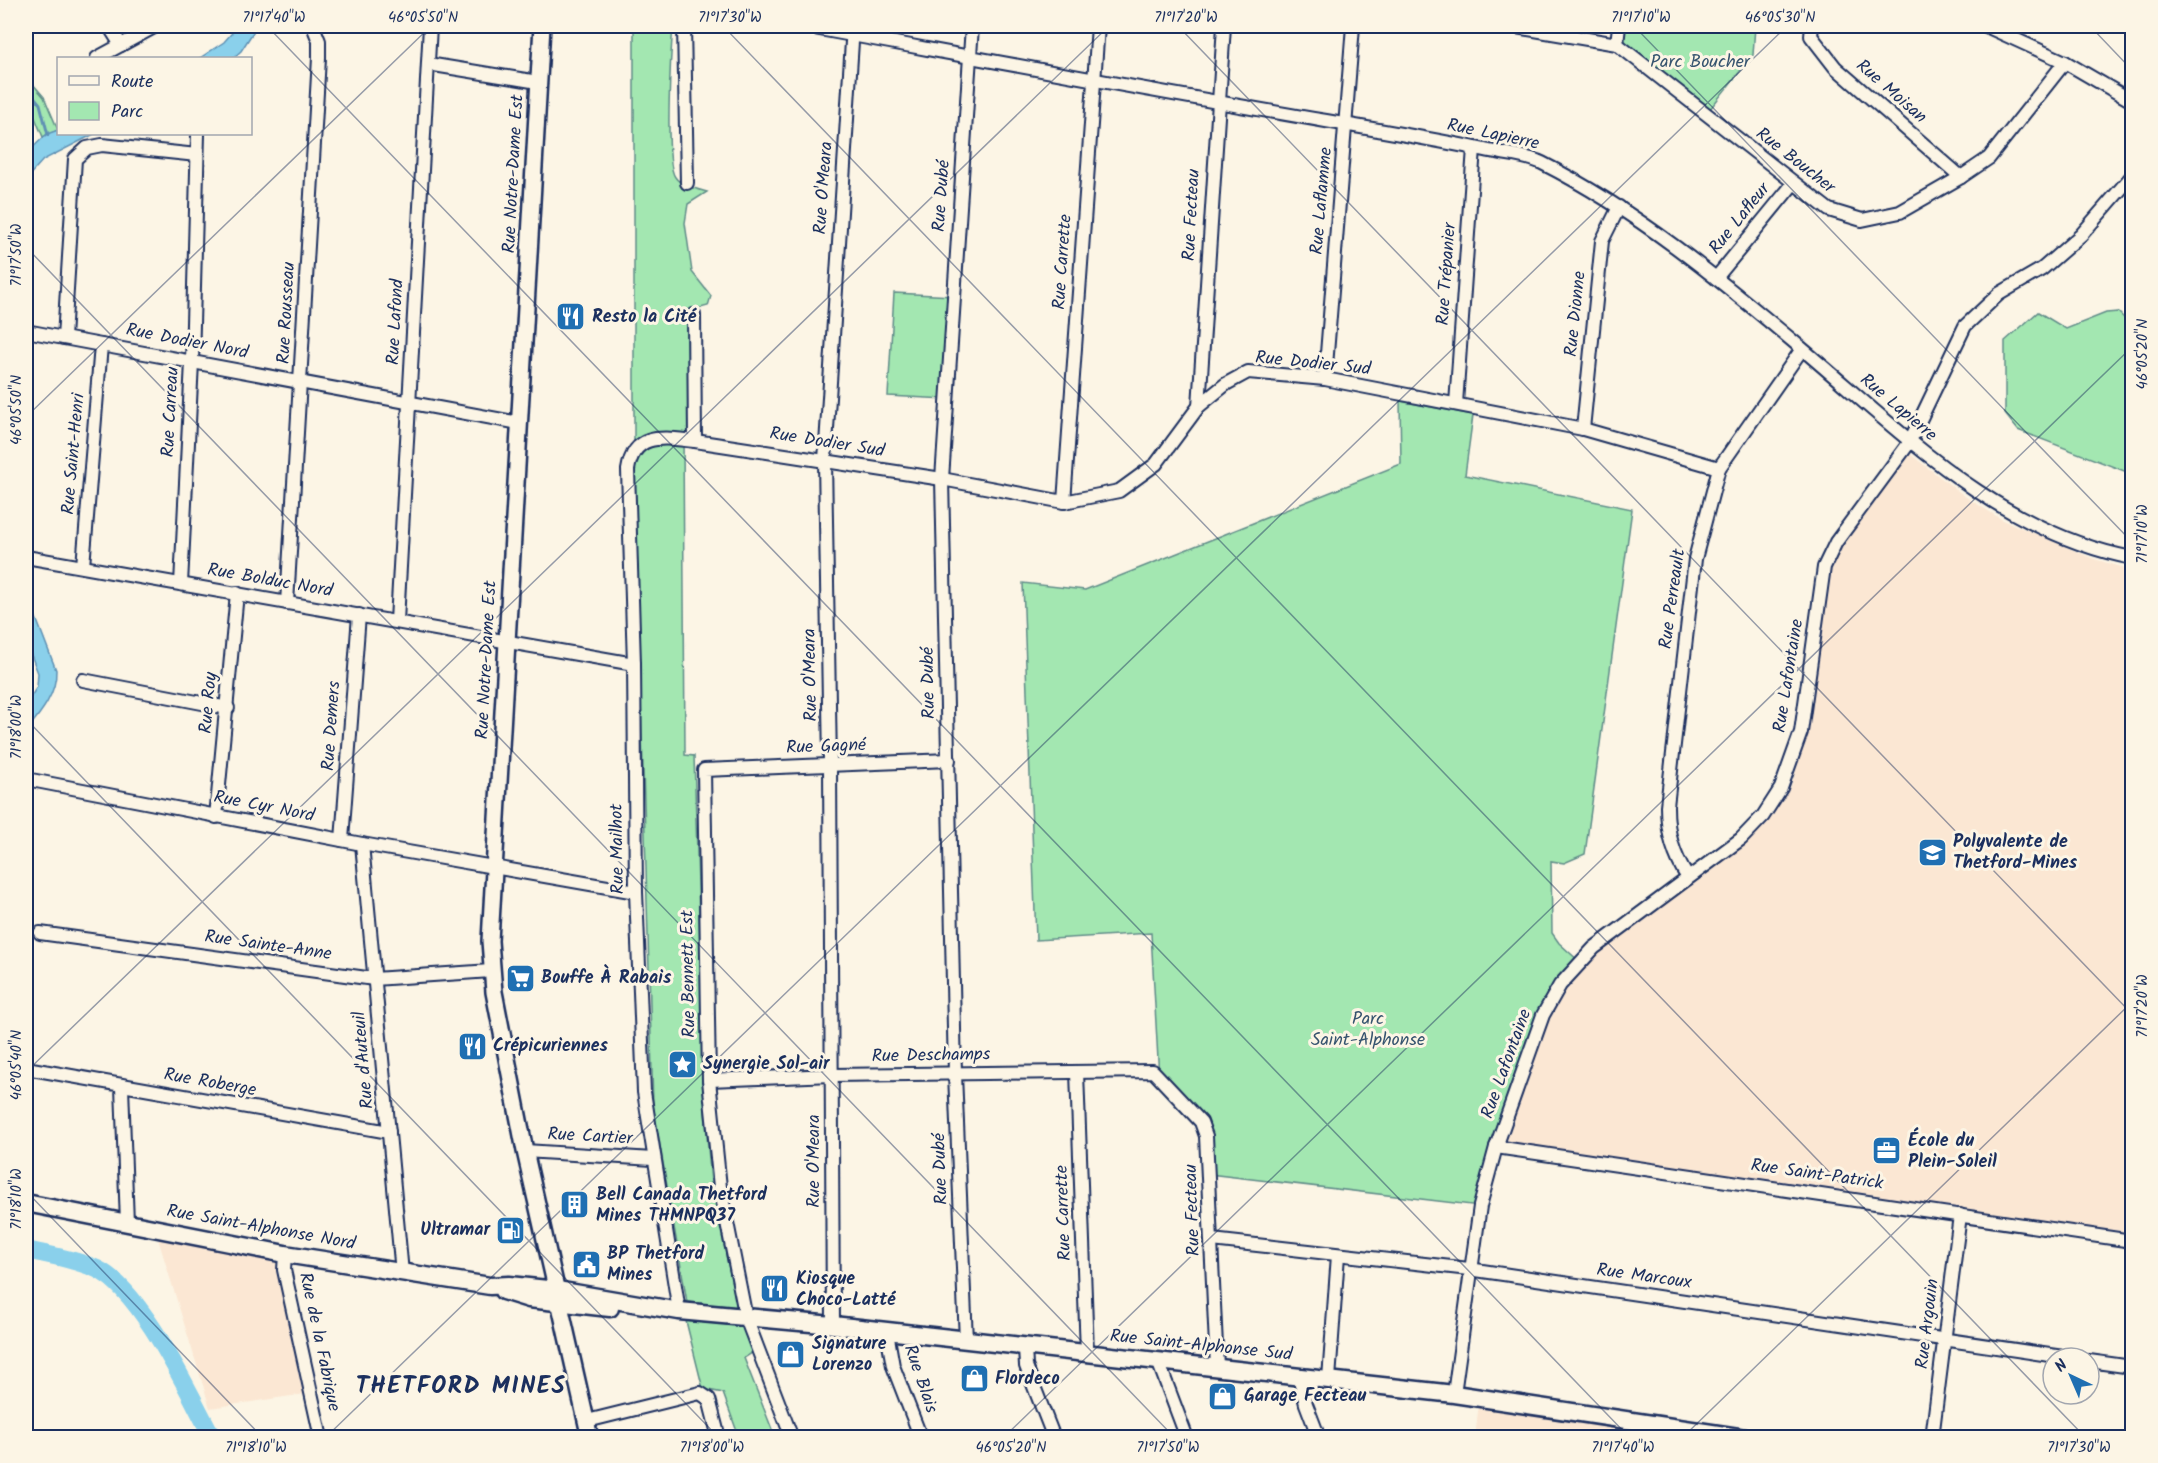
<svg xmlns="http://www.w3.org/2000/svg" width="2158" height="1463" font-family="Kalam,sans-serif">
  <rect width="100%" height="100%" fill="#fcf5e5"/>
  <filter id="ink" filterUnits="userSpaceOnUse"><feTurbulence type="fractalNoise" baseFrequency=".0167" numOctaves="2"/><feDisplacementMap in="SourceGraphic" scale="12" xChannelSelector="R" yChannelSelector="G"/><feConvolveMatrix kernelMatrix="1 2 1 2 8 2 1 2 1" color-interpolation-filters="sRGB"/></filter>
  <g filter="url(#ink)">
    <g fill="#fbe7d3">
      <polygon points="1910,454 1966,497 2001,519 2094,559 2132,570 2132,1233 1496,1147 1543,1015 1580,962 1698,881 1766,824 1791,786 1810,721 1829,575 1843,542"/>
      <polygon points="155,1229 285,1254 312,1393 210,1408"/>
      <polygon points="1479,1402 1711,1438 1475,1438"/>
    </g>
    <g fill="#a3e7b1" stroke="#5f8b88" stroke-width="1.5">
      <path d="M 634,26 L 673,26 C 671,49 664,162 675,177 C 682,187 695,188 707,192 L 688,204 L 685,223 L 692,272 L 711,296 L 708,306 L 689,311 L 691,436 L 683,436 L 685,755 L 694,756 L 705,1112 L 711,1183 L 737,1307 L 687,1302 L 653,1105 L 634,463 Z"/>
      <polygon points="1619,26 1755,26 1753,55 1706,114 1617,44"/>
      <polygon points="26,76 44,97 58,130 43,137 33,113 26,104"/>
      <polygon points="894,293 953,296 947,399 888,396"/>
      <polygon points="2038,312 2066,329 2106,313 2118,312 2132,326 2132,474 2018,430 2005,414 2005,341"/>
      <polygon points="1400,401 1473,415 1465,475 1632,509 1585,854 1564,863 1551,861 1552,933 1559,943 1580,962 1560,985 1480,1206 1209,1174 1206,1136 1159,1078 1151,933 1036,940 1023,583 1085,590 1401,464"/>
      <polygon points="686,1321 743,1326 752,1353 744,1358 775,1437 739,1437 723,1393 703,1389"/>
    </g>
    <g fill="#8ad0eb" stroke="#5e90b3" stroke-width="1.5">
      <polygon points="238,26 257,26 241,51 233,58 200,58 224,42"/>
      <polygon points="58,130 58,134 94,134 43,160 26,179 26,154 47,134"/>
      <path d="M 26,592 L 56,670 C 57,694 40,714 26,731 L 26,704 L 37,687 L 38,673 L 26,642 Z"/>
    </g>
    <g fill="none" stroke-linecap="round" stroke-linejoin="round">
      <polyline stroke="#5e90b3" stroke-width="3" points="26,87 40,104 48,135"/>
      <path stroke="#8ad0eb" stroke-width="18" d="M 26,1250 C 48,1255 75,1259 97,1269 C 142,1290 189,1394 213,1438"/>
      <defs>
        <g id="minor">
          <polyline points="109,26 121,45"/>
          <polyline points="684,26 687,183"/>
          <path d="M 803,26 C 977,58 1151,91 1326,121 C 1379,130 1432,139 1485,150 C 1503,154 1526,155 1542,163 C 1637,211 1719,279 1800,347 C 1900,431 1998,532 2132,558"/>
          <polyline points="1510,26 1617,44 1829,210 1862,220 1900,212 1961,177 1989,158 2065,62"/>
          <polyline points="1812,26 1811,36 1835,67 1961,177"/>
          <polyline points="1986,26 2065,62 2132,101"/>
          <polyline points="1617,44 1619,26"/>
          <polyline points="97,58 156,26"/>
          <polyline points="428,64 538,82"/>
          <polyline points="1716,278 1793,184"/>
          <polyline points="694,315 695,441"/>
          <polyline points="26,331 519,423"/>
          <polyline points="64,338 75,159 87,148 102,145 197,155"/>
          <polyline points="1325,379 1353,26"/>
          <polyline points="1456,404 1474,148"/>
          <polyline points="1199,406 1224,26"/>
          <polyline points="1583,429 1602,241 1619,207"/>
          <polyline points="1064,502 1098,26"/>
          <polyline points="26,557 634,664"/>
          <polyline points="83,566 101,345"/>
          <polyline points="181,584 192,362 198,134"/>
          <polyline points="287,603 319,58 319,41 313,26"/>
          <polyline points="397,621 430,26"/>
          <polyline points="83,680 228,708"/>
          <polyline points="26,779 362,844 636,892"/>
          <polyline points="216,817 237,593"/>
          <polyline points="342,840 359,615"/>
          <polyline points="362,844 402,1273"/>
          <path d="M 1688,878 C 1673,855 1667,833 1667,806 L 1695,559 L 1719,468 L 1802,349"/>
          <polyline points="40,933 374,979 491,971"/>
          <polyline points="26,1068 389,1132"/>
          <polyline points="1077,1072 1087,1353"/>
          <polyline points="709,1080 832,1075 1153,1071 1201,1122 1206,1136 1217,1367"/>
          <polyline points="122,1087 127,1223"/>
          <polyline points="1496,1147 2132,1241"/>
          <polyline points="525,1151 653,1159"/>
          <polyline points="1212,1240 1469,1269 2070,1358"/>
          <polyline points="285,1254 284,1270 321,1438"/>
          <path d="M 679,1311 L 644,1092 L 636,892 L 634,664 L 628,470 C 634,431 664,438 695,441 L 942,479 L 1064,502 L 1119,491 L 1156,464 L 1199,406 L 1226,384 L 1248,372 L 1325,379 L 1583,429 L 1719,468"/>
          <polyline points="833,1325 830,764 825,460 853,26"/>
          <polyline points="887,1332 893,1366 921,1438"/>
          <polyline points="966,1341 955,1074 942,479 972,26"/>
          <polyline points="1025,1347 1026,1366 1054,1438"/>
          <polyline points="1158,1361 1187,1438"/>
          <polyline points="2089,1361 2132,1367"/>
          <polyline points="1299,1376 1306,1404 1319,1438"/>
          <polyline points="1329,1379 1338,1255"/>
          <polyline points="1454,1394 1480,1206 1496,1147 1543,1015 1560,985 1594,948 1741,839 1763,816 1781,788 1801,732 1824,567 1836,542 1909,443 1965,326 1999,294 2042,269 2081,235 2132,176"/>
          <polyline points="587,1421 700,1393 709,1399 719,1438"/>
          <polyline points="792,1438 746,1318 720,1187 709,1080 704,770 949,760"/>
          <polyline points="1932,1438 1960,1215"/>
        </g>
        <polyline id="tertiary" points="542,26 490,941 494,992 525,1151 590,1438"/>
        <g id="secondary">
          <polyline points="26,1203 285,1254 490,1286 509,1285 557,1290 679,1311 833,1325 1454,1394 1745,1438"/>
          <polyline points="503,1291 529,1299 610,1308"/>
        </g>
      </defs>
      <use href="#minor" stroke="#1b2f5e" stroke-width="16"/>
      <use href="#tertiary" stroke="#1b2f5e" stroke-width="20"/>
      <use href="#secondary" stroke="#1b2f5e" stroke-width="21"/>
      <use href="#minor" stroke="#fcf5e5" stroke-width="12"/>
      <use href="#tertiary" stroke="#fcf5e5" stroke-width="15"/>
      <use href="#secondary" stroke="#fcf5e5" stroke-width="16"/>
    </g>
  </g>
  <path fill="none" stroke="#1b2f5e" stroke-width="1.5" stroke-opacity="0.45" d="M 267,26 L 1630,1438M 723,26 L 2086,1438M 1178,26 L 2132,1014M 1634,26 L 2132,542M 2090,26 L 2132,70M 26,247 L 1175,1438M 26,417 L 431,26M 26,719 L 719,1438M 26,1072 L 1109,26M 26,1191 L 263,1438M 325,1438 L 1787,26M 1003,1438 L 2132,347M 1682,1438 L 2132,1002"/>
  <defs>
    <symbol id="restaurant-square" viewBox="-11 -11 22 22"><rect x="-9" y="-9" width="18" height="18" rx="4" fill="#1f6fb2" stroke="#fcf5e5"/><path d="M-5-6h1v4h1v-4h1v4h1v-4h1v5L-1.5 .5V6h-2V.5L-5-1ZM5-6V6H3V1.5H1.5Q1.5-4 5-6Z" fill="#fff"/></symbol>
    <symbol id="school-square" viewBox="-11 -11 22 22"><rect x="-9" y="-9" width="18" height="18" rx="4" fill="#1f6fb2" stroke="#fcf5e5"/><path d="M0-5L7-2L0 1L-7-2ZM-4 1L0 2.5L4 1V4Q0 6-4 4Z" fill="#fff"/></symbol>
    <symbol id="supermarket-square" viewBox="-11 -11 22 22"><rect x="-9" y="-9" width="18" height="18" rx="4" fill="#1f6fb2" stroke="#fcf5e5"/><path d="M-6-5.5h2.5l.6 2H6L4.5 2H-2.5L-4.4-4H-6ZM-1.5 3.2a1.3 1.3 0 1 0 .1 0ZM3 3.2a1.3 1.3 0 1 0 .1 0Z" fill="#fff"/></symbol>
    <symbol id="sight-square" viewBox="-11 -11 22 22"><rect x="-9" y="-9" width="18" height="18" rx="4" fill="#1f6fb2" stroke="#fcf5e5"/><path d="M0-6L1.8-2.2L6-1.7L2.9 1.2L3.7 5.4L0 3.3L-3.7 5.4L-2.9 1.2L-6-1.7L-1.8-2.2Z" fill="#fff"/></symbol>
    <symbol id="office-square" viewBox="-11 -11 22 22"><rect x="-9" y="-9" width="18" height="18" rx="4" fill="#1f6fb2" stroke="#fcf5e5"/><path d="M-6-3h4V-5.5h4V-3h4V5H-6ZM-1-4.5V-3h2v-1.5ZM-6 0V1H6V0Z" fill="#fff"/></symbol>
    <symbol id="building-square" viewBox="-11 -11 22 22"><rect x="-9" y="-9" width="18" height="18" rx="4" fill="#1f6fb2" stroke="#fcf5e5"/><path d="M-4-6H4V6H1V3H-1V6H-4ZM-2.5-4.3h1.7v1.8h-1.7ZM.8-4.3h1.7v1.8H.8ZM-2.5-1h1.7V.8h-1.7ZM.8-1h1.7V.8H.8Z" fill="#fff"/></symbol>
    <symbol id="fuel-square" viewBox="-11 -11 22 22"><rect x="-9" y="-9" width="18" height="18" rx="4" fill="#1f6fb2" stroke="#fcf5e5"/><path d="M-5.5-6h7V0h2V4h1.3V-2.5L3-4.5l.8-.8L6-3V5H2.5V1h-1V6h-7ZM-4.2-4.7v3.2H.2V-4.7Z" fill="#fff"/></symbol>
    <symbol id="civic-square" viewBox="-11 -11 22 22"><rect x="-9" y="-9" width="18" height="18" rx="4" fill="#1f6fb2" stroke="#fcf5e5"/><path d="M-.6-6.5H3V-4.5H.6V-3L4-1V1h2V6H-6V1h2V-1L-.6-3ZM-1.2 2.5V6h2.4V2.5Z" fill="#fff"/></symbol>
    <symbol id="shop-square" viewBox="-11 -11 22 22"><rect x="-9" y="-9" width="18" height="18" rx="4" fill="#1f6fb2" stroke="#fcf5e5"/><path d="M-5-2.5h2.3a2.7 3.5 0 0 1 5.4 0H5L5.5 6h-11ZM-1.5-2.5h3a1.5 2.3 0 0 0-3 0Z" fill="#fff"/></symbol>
  </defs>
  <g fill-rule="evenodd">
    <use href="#restaurant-square" x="554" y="300" width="33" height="33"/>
    <use href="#school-square" x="1916" y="836" width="33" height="33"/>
    <use href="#supermarket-square" x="504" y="962" width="33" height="33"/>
    <use href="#restaurant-square" x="456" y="1030" width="33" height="33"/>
    <use href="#sight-square" x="666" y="1048" width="33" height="33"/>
    <use href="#office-square" x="1870" y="1134" width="33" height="33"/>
    <use href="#building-square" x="558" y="1188" width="33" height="33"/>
    <use href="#fuel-square" x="494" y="1214" width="33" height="33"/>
    <use href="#civic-square" x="570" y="1248" width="33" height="33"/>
    <use href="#restaurant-square" x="758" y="1272" width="33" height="33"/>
    <use href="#shop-square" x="774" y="1338" width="33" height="33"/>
    <use href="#shop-square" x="958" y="1362" width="33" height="33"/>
    <use href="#shop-square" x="1206" y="1380" width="33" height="33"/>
  </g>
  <g text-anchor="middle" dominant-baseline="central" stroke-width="6" stroke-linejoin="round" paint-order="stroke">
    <g font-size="18" fill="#36546f" stroke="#fcf5e5">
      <text x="1700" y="62">Parc Boucher</text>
      <text x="1368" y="1019">Parc<tspan x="1368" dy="21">Saint-Alphonse</tspan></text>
    </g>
    <g font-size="18" fill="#1b2f5e" stroke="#fcf5e5">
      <text transform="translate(1891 92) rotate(41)">Rue Moisan</text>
      <text transform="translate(1493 135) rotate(12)">Rue Lapierre</text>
      <text transform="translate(1795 161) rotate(38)">Rue Boucher</text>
      <text transform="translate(514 174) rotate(-87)">Rue Notre-Dame Est</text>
      <text transform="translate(824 188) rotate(-86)">Rue O'Meara</text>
      <text transform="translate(942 196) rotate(-86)">Rue Dubé</text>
      <text transform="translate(1322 201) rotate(-85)">Rue Laflamme</text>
      <text transform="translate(1192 215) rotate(-87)">Rue Fecteau</text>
      <text transform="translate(1740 219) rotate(-51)">Rue Lafleur</text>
      <text transform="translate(1063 262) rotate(-86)">Rue Carrette</text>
      <text transform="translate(1447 274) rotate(-86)">Rue Trépanier</text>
      <text transform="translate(287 313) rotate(-87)">Rue Rousseau</text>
      <text transform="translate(1576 314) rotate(-84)">Rue Dionne</text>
      <text transform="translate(396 322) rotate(-87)">Rue Lafond</text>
      <text transform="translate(187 342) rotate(11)">Rue Dodier Nord</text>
      <text transform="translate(1313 364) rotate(6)">Rue Dodier Sud</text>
      <text transform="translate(1898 408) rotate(40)">Rue Lapierre</text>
      <text transform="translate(171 412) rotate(-87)">Rue Carreau</text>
      <text transform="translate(827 443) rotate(9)">Rue Dodier Sud</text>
      <text transform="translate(74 454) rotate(-85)">Rue Saint-Henri</text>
      <text transform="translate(270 581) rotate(10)">Rue Bolduc Nord</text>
      <text transform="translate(1673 599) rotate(-82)">Rue Perreault</text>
      <text transform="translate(487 660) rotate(-87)">Rue Notre-Dame Est</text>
      <text transform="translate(811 675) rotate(-91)">Rue O'Meara</text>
      <text transform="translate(1789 676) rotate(-81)">Rue Lafontaine</text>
      <text transform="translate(929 683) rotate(-91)">Rue Dubé</text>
      <text transform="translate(209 703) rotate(-85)">Rue Roy</text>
      <text transform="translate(332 726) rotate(-86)">Rue Demers</text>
      <text transform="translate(826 747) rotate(-2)">Rue Gagné</text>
      <text transform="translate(264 807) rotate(11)">Rue Cyr Nord</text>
      <text transform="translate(618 849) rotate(-91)">Rue Mailhot</text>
      <text transform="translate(268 946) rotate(8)">Rue Sainte-Anne</text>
      <text transform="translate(689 974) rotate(-91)">Rue Bennett Est</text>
      <text transform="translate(931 1056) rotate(-1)">Rue Deschamps</text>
      <text transform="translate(364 1060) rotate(-95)">Rue d'Auteuil</text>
      <text transform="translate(1507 1064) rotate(-70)">Rue Lafontaine</text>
      <text transform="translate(210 1083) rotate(10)">Rue Roberge</text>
      <text transform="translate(590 1137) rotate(3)">Rue Cartier</text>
      <text transform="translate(814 1161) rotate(-90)">Rue O'Meara</text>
      <text transform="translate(941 1169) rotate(-92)">Rue Dubé</text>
      <text transform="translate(1817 1175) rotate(8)">Rue Saint-Patrick</text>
      <text transform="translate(1193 1210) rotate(-92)">Rue Fecteau</text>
      <text transform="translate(1064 1213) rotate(-92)">Rue Carrette</text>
      <text transform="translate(261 1228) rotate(10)">Rue Saint-Alphonse Nord</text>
      <text transform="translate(1644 1277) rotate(8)">Rue Marcoux</text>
      <text transform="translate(1928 1324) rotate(-83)">Rue Argouin</text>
      <text transform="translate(319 1342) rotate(78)">Rue de la Fabrique</text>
      <text transform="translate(1201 1346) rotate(6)">Rue Saint-Alphonse Sud</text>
      <text transform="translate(920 1379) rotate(71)">Rue Blais</text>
    </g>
    <g font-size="18" font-weight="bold" fill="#1b2f5e" stroke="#fcf5e5" text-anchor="start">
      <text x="592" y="317">Resto la Cité</text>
      <text x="1953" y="842">Polyvalente de<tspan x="1953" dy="21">Thetford-Mines</tspan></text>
      <text x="541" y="978">Bouffe À Rabais</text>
      <text x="493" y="1046">Crépicuriennes</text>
      <text x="703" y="1064">Synergie Sol-air</text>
      <text x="1908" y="1141">École du<tspan x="1908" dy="21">Plein-Soleil</tspan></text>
      <text x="596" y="1195">Bell Canada Thetford<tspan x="596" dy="21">Mines THMNPQ37</tspan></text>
      <text x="490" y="1230" text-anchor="end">Ultramar</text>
      <text x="607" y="1254">BP Thetford<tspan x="607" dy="21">Mines</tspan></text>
      <text x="796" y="1279">Kiosque<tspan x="796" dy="21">Choco-Latté</tspan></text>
      <text x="812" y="1344">Signature<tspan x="812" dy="21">Lorenzo</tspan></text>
      <text x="995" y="1379">Flordeco</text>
      <text x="1244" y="1396">Garage Fecteau</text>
    </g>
    <g font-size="24" font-weight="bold" letter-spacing="1.5" fill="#1b2f5e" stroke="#fcf5e5">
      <text x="461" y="1386">THETFORD MINES</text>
    </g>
  </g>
  <rect width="2158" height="1463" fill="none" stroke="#fcf5e5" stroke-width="66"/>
  <rect x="57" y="57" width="195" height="78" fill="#fcf5e5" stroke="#a2a6af" stroke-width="1.5"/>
  <rect x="69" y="76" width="30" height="9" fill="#fcf5e5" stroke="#a2a6af" stroke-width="1.5"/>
  <text x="111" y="87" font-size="18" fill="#1b2f5e">Route</text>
  <rect x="69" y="102" width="30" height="18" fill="#a3e7b1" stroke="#a2a6af" stroke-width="1.5"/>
  <text x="111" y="117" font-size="18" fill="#1b2f5e">Parc</text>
  <g transform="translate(2071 1376) rotate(316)"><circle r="28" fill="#fcf5e5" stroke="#a2a6af" stroke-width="1.5"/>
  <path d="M0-4.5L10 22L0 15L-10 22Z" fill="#1f6fb2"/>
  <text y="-9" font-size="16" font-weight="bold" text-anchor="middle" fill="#1b2f5e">N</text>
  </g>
  <rect x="33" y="33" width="2092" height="1397" fill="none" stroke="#1b2f5e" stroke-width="2"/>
  <g font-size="15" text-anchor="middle" fill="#1b2f5e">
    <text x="274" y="22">71°17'40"W</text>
    <text x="423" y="22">46°05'50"N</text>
    <text x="730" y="22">71°17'30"W</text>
    <text x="1186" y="22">71°17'20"W</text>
    <text x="1641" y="22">71°17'10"W</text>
    <text x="1780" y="22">46°05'30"N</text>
    <text transform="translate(16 255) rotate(-90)" y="5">71°17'50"W</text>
    <text transform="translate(2142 354) rotate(-90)" y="5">46°05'20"N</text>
    <text transform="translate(16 410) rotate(-90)" y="5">46°05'50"N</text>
    <text transform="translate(2142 534) rotate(-90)" y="5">71°17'10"W</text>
    <text transform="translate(16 727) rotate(-90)" y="5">71°18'00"W</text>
    <text transform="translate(2142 1006) rotate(-90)" y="5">71°17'20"W</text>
    <text transform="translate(16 1065) rotate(-90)" y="5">46°05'40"N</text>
    <text transform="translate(16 1199) rotate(-90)" y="5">71°18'10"W</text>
    <text x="256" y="1452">71°18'10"W</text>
    <text x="712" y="1452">71°18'00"W</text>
    <text x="1011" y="1452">46°05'20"N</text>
    <text x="1168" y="1452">71°17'50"W</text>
    <text x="1623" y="1452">71°17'40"W</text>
    <text x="2079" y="1452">71°17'30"W</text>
  </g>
</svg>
